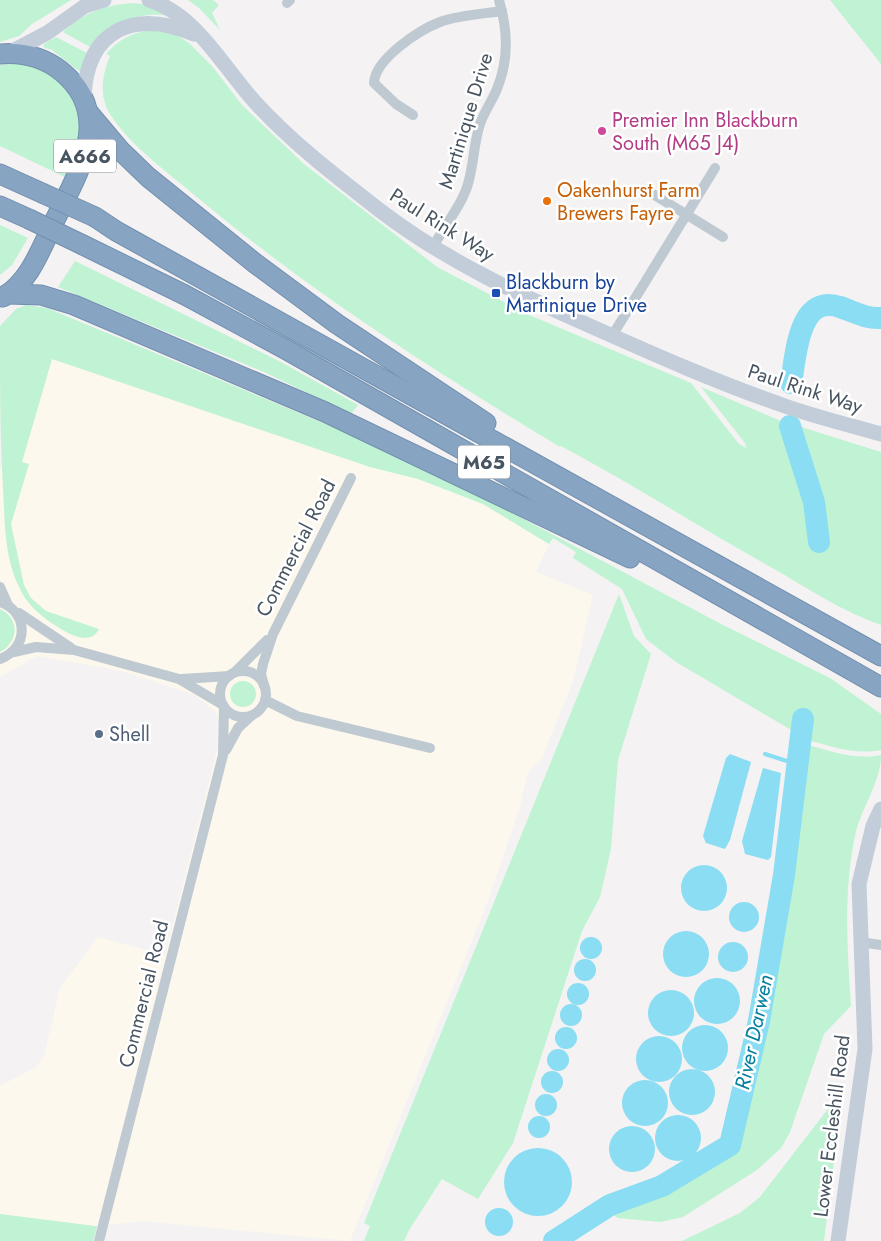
<svg xmlns="http://www.w3.org/2000/svg" width="881" height="1241" font-family="Jost,sans-serif">
  <rect width="100%" height="100%" fill="#f4f2f2"/>
  <polygon fill="#fdf8ed" points="52,359 370,467 418,479 483,504 549,544 536,572 593,595 573,681 541,760 528,772 519,810 486,906 350,1241 143,1221 95,1226 0,1214 0,1086 36,1067 44,1056 60,988 98,937 165,955 222,731 216,712 195,695 122,671 37,656 0,677 0,468 22,462"/>
  <g fill="#bff3d3">
    <polygon points="0,0 71,0 32,24 19,36 0,42"/>
    <polygon points="188,0 213,0 219,5 212,13 220,30 199,8"/>
    <polygon points="830,0 881,0 881,64"/>
    <path d="M 133,3 L 150,5 L 165,15 C 133,13 111,23 90,47 L 63,32 C 83,13 105,5 133,3 Z"/>
    <path d="M 151,30 L 177,35 L 189,43 L 212,66 L 242,105 L 304,164 L 437,267 L 529,315 L 691,383 L 739,444 L 746,448 L 745,443 L 701,387 L 781,421 L 807,500 L 814,539 L 824,544 L 822,504 L 798,426 L 881,452 L 881,625 C 844,612 810,590 776,570 C 704,530 634,485 561,446 L 560,447 C 434,371 311,292 198,198 C 170,174 130,146 110,114 C 99,96 102,75 110,56 L 106,54 C 120,39 131,33 151,30 Z"/>
    <polygon points="56,37 87,53 81,70 79,71 52,50 43,47 44,44"/>
    <path d="M 16,63 C 50,67 87,94 81,133 C 79,148 72,163 65,177 L 0,146 L 0,65 Z"/>
    <polygon points="0,225 28,238 12,265 0,275"/>
    <polygon points="75,261 281,362 358,405 351,414 264,372 58,287"/>
    <path d="M 26,305 L 47,308 L 335,428 L 467,489 L 721,624 L 830,678 L 881,714 L 881,750 C 855,755 833,747 808,740 L 808,723 L 798,717 L 798,734 L 676,662 L 646,639 L 622,589 L 573,558 L 576,552 L 553,538 L 549,544 L 483,504 L 418,479 L 370,467 L 52,359 L 22,462 L 29,464 L 11,524 L 24,585 L 31,598 L 46,611 L 99,629 C 93,641 81,639 70,634 C 51,624 29,609 20,589 C 4,558 5,523 3,489 C 0,435 0,381 0,326 L 16,309 Z"/>
    <polygon points="619,594 634,636 651,654 618,760 611,849 600,897 582,931 513,1143 478,1199 442,1179 409,1230 404,1241 364,1241 370,1226 364,1223"/>
    <path d="M 0,609 C 20,618 19,642 0,652 Z"/>
    <circle cx="243" cy="694" r="13"/>
    <path d="M 808,745 C 833,752 855,760 881,755 C 881,781 863,805 856,831 C 843,889 847,947 851,1006 L 824,1034 L 790,1132 L 781,1148 L 757,1170 L 683,1217 L 660,1222 L 618,1218 L 608,1211 L 664,1191 L 729,1153 L 736,1148 L 739,1142 L 768,1018 Z"/>
    <polygon points="831,1105 841,1107 824,1241 682,1241 740,1213 759,1198"/>
    <polygon points="0,1214 95,1226 97,1226 93,1241 0,1241"/>
  </g>
  <g fill="#8addf2">
    <polygon points="730,754 751,762 730,840 725,849 706,843 703,836 726,758"/>
    <polygon points="763,768 781,773 771,857 768,860 745,854 742,841"/>
    <circle cx="704" cy="888" r="23"/>
    <circle cx="744" cy="917" r="15"/>
    <circle cx="686" cy="954" r="23"/>
    <circle cx="591" cy="948" r="11"/>
    <circle cx="733" cy="957" r="15"/>
    <circle cx="585" cy="970" r="11"/>
    <circle cx="717" cy="1001" r="23"/>
    <circle cx="578" cy="994" r="11"/>
    <circle cx="671" cy="1013" r="23"/>
    <circle cx="571" cy="1015" r="11"/>
    <circle cx="705" cy="1048" r="23"/>
    <circle cx="566" cy="1038" r="11"/>
    <circle cx="659" cy="1059" r="23"/>
    <circle cx="558" cy="1060" r="11"/>
    <circle cx="692" cy="1092" r="23"/>
    <circle cx="552" cy="1082" r="11"/>
    <circle cx="645" cy="1103" r="23"/>
    <circle cx="546" cy="1105" r="11"/>
    <circle cx="678" cy="1138" r="23"/>
    <circle cx="539" cy="1127" r="11"/>
    <circle cx="632" cy="1149" r="23"/>
    <circle cx="538" cy="1182" r="34"/>
    <circle cx="499" cy="1222" r="14"/>
  </g>
  <g fill="none" stroke-linecap="round" stroke-linejoin="round">
    <polyline stroke="#8addf2" stroke-width="4" points="765,754 790,762 797,762"/>
    <g stroke="#8addf2" stroke-width="22">
      <path d="M 791,383 C 796,356 798,293 840,307 C 855,312 865,319 881,318"/>
      <polyline points="790,426 814,502 819,542"/>
      <polyline points="554,1241 610,1205 662,1186 730,1145 759,1021 784,875 803,719"/>
    </g>
    <defs>
      <g id="highway">
        <path d="M 0,54 C 22,52 43,57 61,71 C 117,116 76,176 52,226 C 40,251 29,282 3,297"/>
        <polyline points="88,112 120,150 148,177 256,264 337,324 486,423"/>
        <polyline points="0,174 42,193"/>
        <polyline points="0,206 29,219"/>
        <polyline points="95,217 116,231 881,656"/>
        <polyline points="83,245 185,295 285,349 881,687"/>
        <polyline points="8,294 41,295 74,305 325,412 630,558"/>
      </g>
    </defs>
    <use href="#highway" stroke="#728faf" stroke-width="21"/>
    <g stroke="#bfc9d2" stroke-width="10">
      <polyline points="287,3 290,0"/>
      <path d="M 413,115 L 396,104 L 374,83 C 375,59 419,30 440,22 C 459,15 482,14 502,11"/>
      <polyline points="653,194 723,237"/>
      <path d="M 433,247 C 444,226 464,203 469,180 C 474,161 474,142 480,124 C 484,112 492,101 497,89 C 509,59 508,31 499,0"/>
      <polyline points="612,336 715,168"/>
      <polyline points="0,587 8,605"/>
      <path d="M 0,602 C 29,612 29,648 0,659"/>
      <polyline points="19,613 71,648"/>
      <polyline points="14,652 36,647 74,650 179,679 223,705"/>
      <circle cx="243" cy="694" r="23"/>
      <polyline points="235,672 267,640"/>
      <polyline points="182,679 229,676"/>
      <polyline points="264,686 261,674 263,664 273,634 351,478"/>
      <polyline points="265,700 297,716 430,748"/>
      <polyline points="226,750 238,728 251,716"/>
      <polyline points="860,942 881,945"/>
      <polyline points="99,1241 223,755 224,707"/>
    </g>
    <g stroke="#c2cdd9" stroke-width="15">
      <path d="M 149,0 C 196,14 223,67 254,101 C 292,143 338,178 382,212 C 445,260 516,293 588,325 C 653,354 718,383 785,406 C 816,417 849,425 881,434"/>
      <polyline points="9,53 47,33 85,6 104,0"/>
      <path d="M 84,97 C 87,29 134,9 194,34"/>
      <polyline points="838,1241 865,1049 859,884 873,826 881,809"/>
    </g>
    <use href="#highway" stroke="#87a4c3" stroke-width="19"/>
    <defs>
      <g id="highway-bridge">
        <polyline points="42,193 95,217"/>
        <polyline points="29,219 83,245"/>
      </g>
    </defs>
    <use href="#highway-bridge" stroke="#728faf" stroke-width="21" stroke-linecap="butt"/>
    <use href="#highway-bridge" stroke="#87a4c3" stroke-width="19"/>
  </g>
  <circle fill="#d1479c" stroke="#fff" stroke-width="2" cx="602" cy="131" r="5"/>
  <circle fill="#e8710a" stroke="#fff" stroke-width="2" cx="547" cy="201" r="5"/>
  <rect fill="#1a4fb4" stroke="#fff" stroke-width="2" x="491" y="288" width="10" height="10" rx="2.5"/>
  <circle fill="#5c6f8a" stroke="#fff" stroke-width="2" cx="99" cy="734" r="5"/>
  <g text-anchor="middle" dominant-baseline="central" stroke-width="5" stroke-linejoin="round" paint-order="stroke">
    <g fill="#fff" stroke="#7f8890" stroke-width="1">
      <rect x="54" y="139.5" width="62" height="33" rx="4"/>
      <rect x="458" y="445.5" width="52" height="33" rx="4"/>
    </g>
    <g font-size="19" font-weight="bold" fill="#485561">
      <text x="85" y="156">A666</text>
      <text x="484" y="462">M65</text>
    </g>
    <g font-size="20" fill="#b23c85" stroke="#fff" text-anchor="start">
      <text x="612" y="120">Premier Inn Blackburn<tspan x="612" dy="23">South (M65 J4)</tspan></text>
    </g>
    <g font-size="20" fill="#485561" stroke="#fff">
      <text transform="translate(466 121) rotate(-73)">Martinique Drive</text>
      <text transform="translate(442 225) rotate(32)">Paul Rink Way</text>
      <text transform="translate(805 389) rotate(18)">Paul Rink Way</text>
      <text transform="translate(296 548) rotate(-63)">Commercial Road</text>
      <text transform="translate(144 994) rotate(-76)">Commercial Road</text>
      <text transform="translate(832 1126) rotate(-83)">Lower Eccleshill Road</text>
    </g>
    <g font-size="20" fill="#c56008" stroke="#fff" text-anchor="start">
      <text x="557" y="190">Oakenhurst Farm<tspan x="557" dy="23">Brewers Fayre</tspan></text>
    </g>
    <g font-size="20" fill="#164399" stroke="#fff" text-anchor="start">
      <text x="506" y="282">Blackburn by<tspan x="506" dy="23">Martinique Drive</tspan></text>
    </g>
    <g font-size="20" fill="#4e5e75" stroke="#fff" text-anchor="start">
      <text x="109" y="734">Shell</text>
    </g>
    <g font-size="21" font-style="italic" fill="#06809f" stroke="#fff">
      <text transform="translate(754 1032) rotate(-78)">River Darwen</text>
    </g>
  </g>
</svg>
